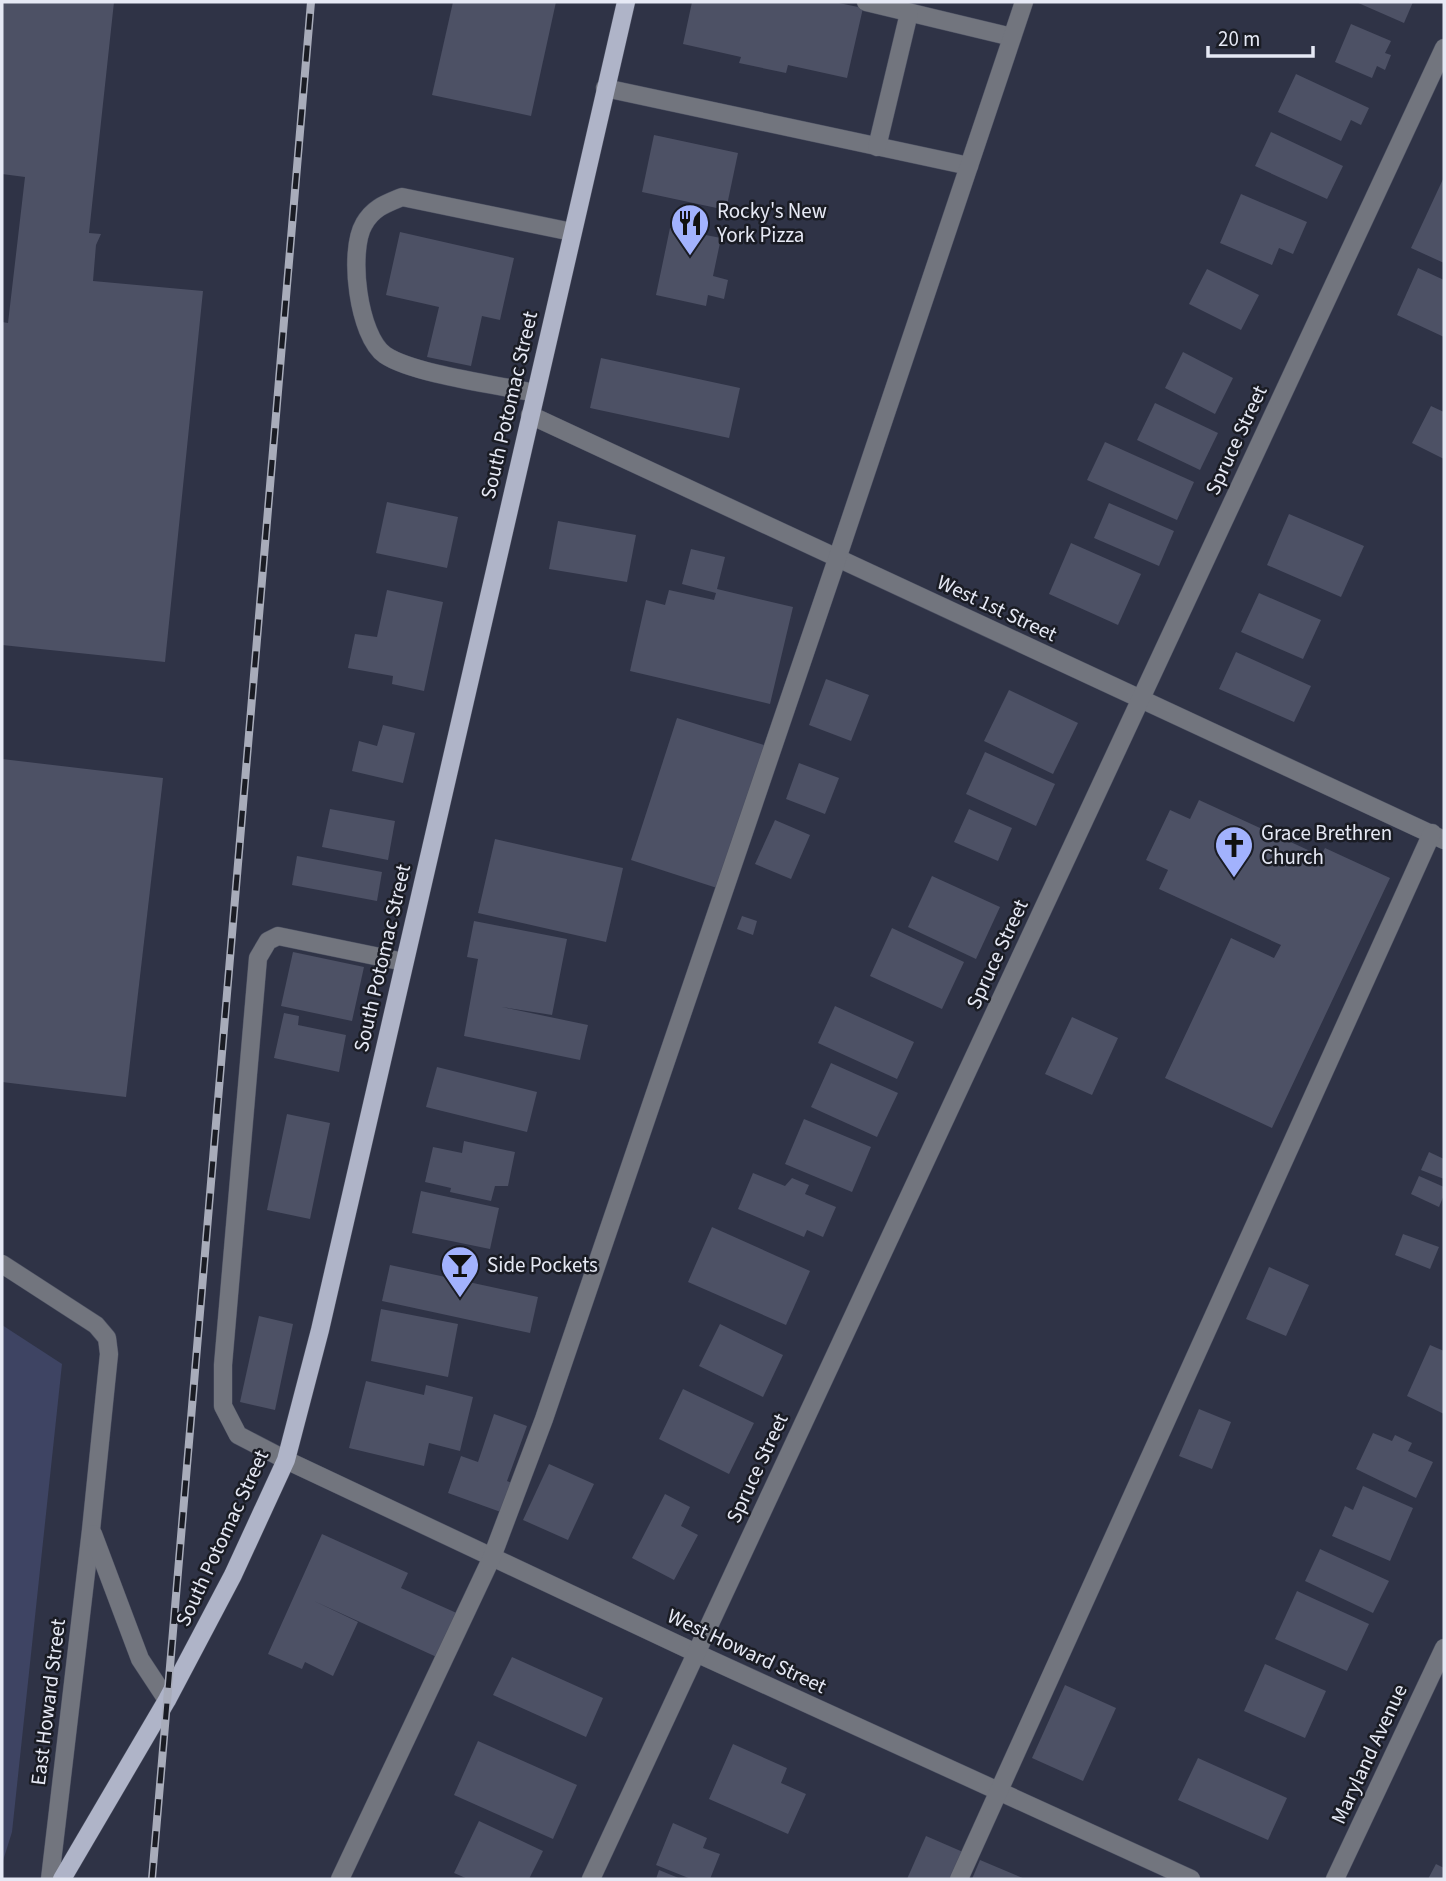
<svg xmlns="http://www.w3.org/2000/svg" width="1446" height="1881" font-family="'Source Sans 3',sans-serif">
  <rect width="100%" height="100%" fill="#2f3346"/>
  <polygon fill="#3e4463" points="2,1325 62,1364 12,1832 2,1864"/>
  <g fill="#4d5165">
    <polygon points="2,2 114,2 89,233 101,234 96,245 93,281 203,291 165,662 2,645 2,322 8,323 25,177 2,174"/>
    <polygon points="453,2 556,2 531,116 432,95"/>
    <polygon points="692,2 834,2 863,8 847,78 788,65 786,73 739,63 741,57 683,44"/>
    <polygon points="1356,2 1413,2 1404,23"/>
    <polygon points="1351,24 1391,41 1385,53 1391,55 1385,70 1377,66 1372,78 1335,62"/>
    <polygon points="1296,74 1369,108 1361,125 1351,120 1341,141 1278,112"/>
    <polygon points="1271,132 1343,166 1327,199 1255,166"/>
    <polygon points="654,135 738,153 726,210 642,192"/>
    <polygon points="1444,177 1444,263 1411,248"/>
    <polygon points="1241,194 1307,222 1293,254 1279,248 1272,265 1220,243"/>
    <polygon points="670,228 721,238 713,276 728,280 724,299 708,295 706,306 656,295"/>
    <polygon points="400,232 514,258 500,320 482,316 471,366 427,357 439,307 386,295"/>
    <polygon points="1418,268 1444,280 1444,337 1397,315"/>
    <polygon points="1207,269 1259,295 1241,330 1189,304"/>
    <polygon points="1183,352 1233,378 1215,414 1165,388"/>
    <polygon points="601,358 740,388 729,438 590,408"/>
    <polygon points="1155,403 1218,433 1200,470 1137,440"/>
    <polygon points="1431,406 1444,412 1444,459 1412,443"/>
    <polygon points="1105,442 1194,482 1177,520 1087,480"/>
    <polygon points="387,502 458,517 447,568 376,553"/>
    <polygon points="1109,503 1174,531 1159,566 1094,538"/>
    <polygon points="1289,514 1364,546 1341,597 1267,565"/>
    <polygon points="558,521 636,535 627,582 549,569"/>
    <polygon points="1071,543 1141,574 1118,625 1049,594"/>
    <polygon points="691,549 725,557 717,589 793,607 770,704 630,671 646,600 665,605 669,590 714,600 716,593 682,584"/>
    <polygon points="387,590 443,602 424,691 392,684 393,676 348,668 355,634 377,637"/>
    <polygon points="1259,593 1321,620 1303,659 1241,632"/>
    <polygon points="1236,652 1311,686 1294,722 1219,689"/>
    <polygon points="826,679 869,695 851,741 809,725"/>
    <polygon points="1009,690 1078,723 1053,774 984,741"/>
    <polygon points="677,718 767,746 720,889 631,860"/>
    <polygon points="383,725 415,733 403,783 352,771 359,741 377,746"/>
    <polygon points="985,752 1055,784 1036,826 966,794"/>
    <polygon points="2,759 163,778 126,1097 2,1082"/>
    <polygon points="799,763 839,778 825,814 786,799"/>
    <polygon points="1199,800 1321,856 1325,848 1390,878 1272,1128 1165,1078 1231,938 1274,958 1281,945 1159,889 1168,870 1146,860 1170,810 1190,819"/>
    <polygon points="330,809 395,821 388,860 322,847"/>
    <polygon points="969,809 1012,828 998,861 954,842"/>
    <polygon points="775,820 810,835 791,879 755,864"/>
    <polygon points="495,839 623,868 606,942 478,913"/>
    <polygon points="297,856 382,872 377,901 292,885"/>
    <polygon points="932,876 1000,907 976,959 908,927"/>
    <polygon points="742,916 757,921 753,935 737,929"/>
    <polygon points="474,921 567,939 552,1015 502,1007 588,1025 580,1060 464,1036 478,959 467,957"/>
    <polygon points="892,928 964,962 942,1009 870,976"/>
    <polygon points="293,952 364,967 352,1021 281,1006"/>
    <polygon points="835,1006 914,1042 897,1079 818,1043"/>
    <polygon points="284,1013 299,1016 298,1025 346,1035 339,1072 274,1058"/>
    <polygon points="1072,1017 1118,1038 1092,1095 1045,1074"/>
    <polygon points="831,1063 898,1093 877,1137 811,1107"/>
    <polygon points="437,1067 537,1092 527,1132 426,1107"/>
    <polygon points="287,1114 330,1123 310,1219 267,1210"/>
    <polygon points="804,1119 871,1147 852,1192 785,1164"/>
    <polygon points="464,1141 515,1152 508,1186 495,1186 491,1201 450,1192 451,1188 425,1182 433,1147 462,1153"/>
    <polygon points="1429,1152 1444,1159 1444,1179 1421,1170"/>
    <polygon points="753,1173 785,1186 792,1178 809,1185 805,1194 836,1207 823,1237 807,1230 804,1237 738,1209"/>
    <polygon points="1419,1176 1444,1187 1444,1195 1439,1207 1411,1194"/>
    <polygon points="421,1191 499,1208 490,1249 412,1233"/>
    <polygon points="712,1227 810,1271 786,1325 688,1282"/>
    <polygon points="1403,1234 1439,1247 1430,1269 1395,1255"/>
    <polygon points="390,1265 538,1297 530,1333 382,1301"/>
    <polygon points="1269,1267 1309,1285 1286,1336 1246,1319"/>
    <polygon points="381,1309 458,1324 448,1377 371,1361"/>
    <polygon points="259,1316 293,1324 275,1410 240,1402"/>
    <polygon points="720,1324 783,1355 763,1397 699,1366"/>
    <polygon points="1430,1345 1444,1351 1444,1414 1407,1396"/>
    <polygon points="366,1381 424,1395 426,1385 473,1397 460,1451 429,1443 424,1466 349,1448"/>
    <polygon points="683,1389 754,1423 729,1474 659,1439"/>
    <polygon points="1199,1409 1231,1422 1212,1469 1179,1456"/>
    <polygon points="494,1414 527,1426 507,1481 519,1486 509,1515 448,1493 461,1456 478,1462"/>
    <polygon points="1373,1433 1392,1441 1395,1435 1412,1443 1408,1451 1433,1462 1416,1498 1356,1469"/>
    <polygon points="549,1464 594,1484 568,1540 523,1520"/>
    <polygon points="1363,1486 1413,1508 1390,1561 1332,1536 1345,1506 1353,1510"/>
    <polygon points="665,1494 690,1507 681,1526 698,1535 674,1580 632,1558"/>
    <polygon points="322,1534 408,1573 401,1588 461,1615 441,1659 314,1601 358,1622 333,1676 305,1662 302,1669 268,1654"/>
    <polygon points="1320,1549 1389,1581 1373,1613 1305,1581"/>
    <polygon points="1297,1591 1369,1624 1347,1671 1275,1639"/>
    <polygon points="512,1657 603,1698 586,1737 493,1695"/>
    <polygon points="1265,1664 1326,1691 1305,1738 1244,1711"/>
    <polygon points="1065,1685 1116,1708 1083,1781 1032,1758"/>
    <polygon points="478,1741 577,1785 553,1839 454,1795"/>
    <polygon points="733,1744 787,1768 781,1783 806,1794 788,1834 709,1799"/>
    <polygon points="1198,1758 1287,1798 1268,1840 1178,1800"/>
    <polygon points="479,1821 543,1851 529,1879 468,1879 454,1873"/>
    <polygon points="673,1823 707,1838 703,1848 720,1854 710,1879 691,1879 656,1865"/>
    <polygon points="926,1836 963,1852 950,1879 907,1879"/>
    <polygon points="980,1860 1025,1879 972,1879"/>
    <polygon points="1436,1864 1444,1868 1444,1879 1428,1879"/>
    <polygon points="659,1870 681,1879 656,1879"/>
  </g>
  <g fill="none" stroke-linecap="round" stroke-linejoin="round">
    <defs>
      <g id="minor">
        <polyline points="866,2 1012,37"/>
        <polyline points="605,88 969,166"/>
        <polyline points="877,147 909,13"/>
        <path d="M 535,393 C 498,385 413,374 385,355 C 358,336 348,251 364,224 C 373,208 385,204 402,197 L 572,232"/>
        <polyline points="530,415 1444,840"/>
        <polyline points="404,962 278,936 268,941 258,958 223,1365 223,1406 238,1435 286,1460 696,1653 1191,1879"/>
        <polyline points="2,1264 96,1325 107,1338 109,1354 91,1530 50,1879"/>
        <polyline points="93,1534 140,1659 167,1700"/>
        <polyline points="340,1879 492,1557 544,1419 837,559 1024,2"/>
        <polyline points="591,1879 1444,48"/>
        <polyline points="959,1879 1432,833"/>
        <polyline points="1335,1879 1444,1648"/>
      </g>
      <polyline id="major" points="62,1879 167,1700 233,1575 286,1460 320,1330 626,2"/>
    </defs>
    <use href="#minor" stroke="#4c5062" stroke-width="19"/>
    <use href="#major" stroke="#4c5062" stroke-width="19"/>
    <use href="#minor" stroke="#72757e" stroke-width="18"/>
    <use href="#major" stroke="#afb4c8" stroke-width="18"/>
    <defs>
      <polyline id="rail" points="152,1879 311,2"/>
    </defs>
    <use href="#rail" stroke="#a8acba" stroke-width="8"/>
    <use href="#rail" stroke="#1a1c24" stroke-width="5" stroke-dasharray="16" stroke-linecap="butt"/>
  </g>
  <defs>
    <symbol id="restaurant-pin" viewBox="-11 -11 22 30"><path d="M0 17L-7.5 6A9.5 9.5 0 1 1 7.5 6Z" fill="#a2b2fd" stroke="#1a1c24"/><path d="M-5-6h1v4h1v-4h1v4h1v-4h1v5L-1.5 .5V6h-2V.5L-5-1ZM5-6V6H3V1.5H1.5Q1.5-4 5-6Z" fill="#111"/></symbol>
    <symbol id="church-pin" viewBox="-11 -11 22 30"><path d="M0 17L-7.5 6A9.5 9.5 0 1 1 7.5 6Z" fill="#a2b2fd" stroke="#1a1c24"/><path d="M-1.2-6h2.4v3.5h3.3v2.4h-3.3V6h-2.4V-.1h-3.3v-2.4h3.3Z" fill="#111"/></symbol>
    <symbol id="bar-pin" viewBox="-11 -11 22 30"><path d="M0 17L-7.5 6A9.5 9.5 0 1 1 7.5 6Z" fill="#a2b2fd" stroke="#1a1c24"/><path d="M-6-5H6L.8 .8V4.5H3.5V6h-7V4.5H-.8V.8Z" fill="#111"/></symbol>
  </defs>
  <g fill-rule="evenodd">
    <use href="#restaurant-pin" x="668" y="201" width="44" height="60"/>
    <use href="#church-pin" x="1212" y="823" width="44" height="60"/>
    <use href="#bar-pin" x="438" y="1243" width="44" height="60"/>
  </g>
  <g text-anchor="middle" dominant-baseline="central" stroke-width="5" stroke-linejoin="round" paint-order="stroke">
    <g font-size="21" fill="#e6e9f5" stroke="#1a1c24" text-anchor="start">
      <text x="717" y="211">Rocky's New<tspan x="717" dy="24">York Pizza</tspan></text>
      <text x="1261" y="833">Grace Brethren<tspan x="1261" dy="24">Church</tspan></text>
      <text x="487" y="1265">Side Pockets</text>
    </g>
    <g font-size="21" fill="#e6e9f5" stroke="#1a1c24">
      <text transform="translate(509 405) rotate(-77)">South Potomac Street</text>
      <text transform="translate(1236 440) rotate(-65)">Spruce Street</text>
      <text transform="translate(997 608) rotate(25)">West 1st Street</text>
      <text transform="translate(997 954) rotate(-65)">Spruce Street</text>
      <text transform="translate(382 958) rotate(-77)">South Potomac Street</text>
      <text transform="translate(757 1468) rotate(-65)">Spruce Street</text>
      <text transform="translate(222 1538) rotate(-65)">South Potomac Street</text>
      <text transform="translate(747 1651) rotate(25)">West Howard Street</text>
      <text transform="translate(48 1702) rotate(-83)">East Howard Street</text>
      <text transform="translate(1369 1754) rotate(-65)">Maryland Avenue</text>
    </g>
  </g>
  <rect width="1446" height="1881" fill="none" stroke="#e6e9f5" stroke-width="7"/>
  <path d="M1208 46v10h105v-10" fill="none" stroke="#e6e9f5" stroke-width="3.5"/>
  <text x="1218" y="46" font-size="21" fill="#e6e9f5" stroke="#1a1c24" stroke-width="5" paint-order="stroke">20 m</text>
</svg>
